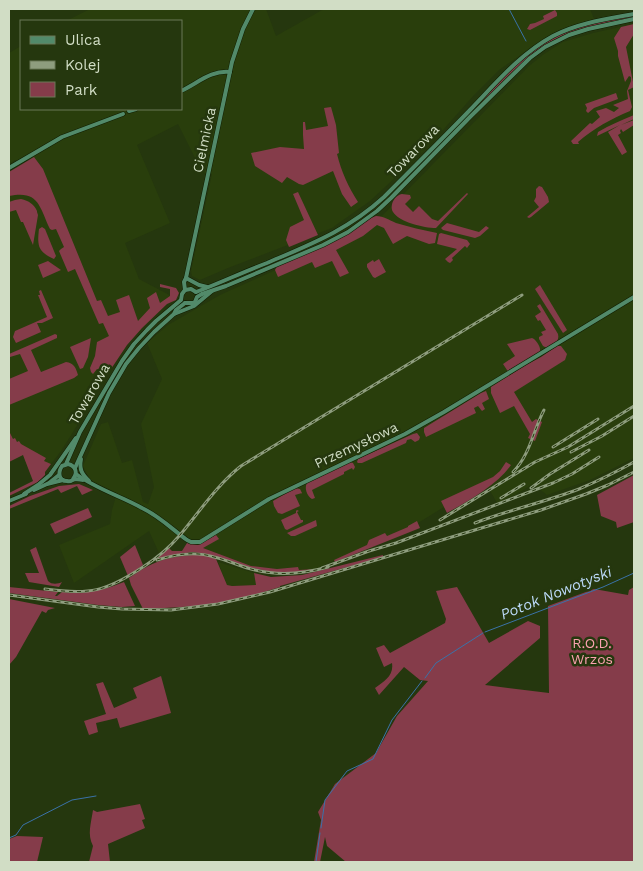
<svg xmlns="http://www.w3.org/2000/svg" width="643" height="871" font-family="'Work Sans',sans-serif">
  <rect width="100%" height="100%" fill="#25370e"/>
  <g fill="#293e0c">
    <polygon points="90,9 266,9 276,36 324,9 590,9 594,19 560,30 535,45 499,70 474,95 427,148 370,201 336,225 332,228 228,268 200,280 192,276 191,271 212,174 202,172 178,124 137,145 170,223 125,243 139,279 175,298 151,310 116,349 99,378 78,424 61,451 51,464 44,462 30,473 23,455 9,462 9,180 31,160 15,160 9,164 9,53 21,46 21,109 181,109 181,21 66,21"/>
    <polygon points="634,24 634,458 590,480 547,495 533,484 515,495 497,503 488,487 444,507 418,523 315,569 299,570 298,567 277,569 251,566 203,548 215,535 198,545 181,533 159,553 149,531 74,583 59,545 110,524 112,510 117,493 90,480 83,466 101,424 108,422 122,463 132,460 143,502 148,504 154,487 141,424 162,379 147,343 168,325 220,295 340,241 380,218 529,66 544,54 563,42 593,33"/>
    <polygon points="218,562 254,573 256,585 231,586 227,585"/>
  </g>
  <g fill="#853c4a">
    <polygon points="555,10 557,13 557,16 530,30 527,29 530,24 535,23 544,19 543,16"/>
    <path d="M 634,15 L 634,17 C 613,22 591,25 571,32 C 530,47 503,82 474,111 L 493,89 L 520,61 L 544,43 L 559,35 L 583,26 Z"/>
    <path d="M 634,24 L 634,34 L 626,47 L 634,87 L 628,90 L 632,107 L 630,111 C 611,119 594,128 578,142 L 579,144 L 573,144 L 571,141 L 590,123 L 592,124 L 600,117 L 596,111 L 606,108 L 614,112 L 619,108 L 613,105 L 628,99 L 627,91 L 631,81 L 631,77 L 629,76 L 625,82 L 618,56 L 618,51 L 614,38 L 621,27 Z"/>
    <polygon points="616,93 618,99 594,108 588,113 586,111 587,108 585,104"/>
    <path d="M 331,107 L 336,125 L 339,153 L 337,154 C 341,171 349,188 358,202 L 351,207 L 342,194 L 333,171 L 303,185 L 299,184 L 287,177 L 282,183 L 255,166 L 251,153 L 280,147 L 304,149 L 303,135 L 303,122 L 305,122 L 306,130 L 328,126 L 324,108 Z"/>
    <path d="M 634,115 L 634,119 L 621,125 L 634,120 L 634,125 L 623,132 L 621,129 L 620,131 L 621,133 L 618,135 L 627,152 L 622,155 L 608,132 L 620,125 L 597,136 L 598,132 C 610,125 622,120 634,115 Z"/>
    <path d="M 34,157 L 43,169 L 97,301 L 101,300 L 108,316 L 120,312 L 116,300 L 129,295 L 138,321 L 150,308 L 147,298 L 156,292 L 160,303 L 170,296 L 170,289 L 160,287 L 160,284 L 176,288 L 179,293 L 176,300 L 167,304 L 142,328 L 127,345 L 107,375 L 101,379 L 101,377 L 98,375 L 100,370 L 97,369 L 93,374 L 91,372 L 90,368 L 95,356 L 97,342 L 109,336 L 103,323 L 99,324 L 75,269 L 68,272 L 59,251 L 61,249 L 64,247 L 56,229 L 52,230 L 50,229 C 39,206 39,190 9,196 L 9,172 Z"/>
    <polygon points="539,186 542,187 548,197 549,202 531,217 529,218 527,217 539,207 534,201 536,197 536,189"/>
    <polygon points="298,192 318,235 289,247 286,240 290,227 304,220 293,194"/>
    <path d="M 467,193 L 468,194 L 436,228 C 424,228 399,222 393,212 C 389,205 395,195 402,194 C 404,194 408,195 410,195 L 411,198 L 405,204 L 413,212 L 419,206 L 432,219 L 438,221 Z"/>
    <path d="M 21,199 C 29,201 34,204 37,211 L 37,212 L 38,215 L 33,245 L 23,222 L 21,222 L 16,210 L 9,212 L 9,202 L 15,200 Z"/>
    <path d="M 376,216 C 384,216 389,220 396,223 C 409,227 423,230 437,233 L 435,243 L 429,244 L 407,236 L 393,244 L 384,228 L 377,225 L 363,236 L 336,250 L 349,273 L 340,277 L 332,261 L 315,268 L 312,262 L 278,277 L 275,270 L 277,266 L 324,246 L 371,218 Z"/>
    <polygon points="447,223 479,232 486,226 489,228 480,236 475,238 443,230 441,228"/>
    <path d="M 42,227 L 45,229 L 56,256 L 54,259 C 38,252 37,246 39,229 Z"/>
    <polygon points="441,233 467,240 470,244 467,248 465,246 452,258 453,260 450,263 448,262 445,259 457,249 437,244 439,234"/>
    <polygon points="379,259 386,272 375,278 373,277 367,267 367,264 373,260 374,262"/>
    <polygon points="48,261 61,270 43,278 38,265"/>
    <polygon points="540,285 567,330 563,333 535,289"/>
    <polygon points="41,290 53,318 42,323 37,323 41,332 16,343 13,337 15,331 47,317 38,295 40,295 39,291"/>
    <path d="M 540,304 L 558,334 C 560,342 553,344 547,348 L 543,346 L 539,339 L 539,337 L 543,335 L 541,332 L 546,330 L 540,320 L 538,321 L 535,316 L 541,312 L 537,306 Z"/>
    <path d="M 55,334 L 57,335 L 57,338 L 31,350 L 41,372 L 66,362 C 74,363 76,368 78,375 L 74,378 L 9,405 L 9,379 L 28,371 L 20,354 L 10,357 L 9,354 Z"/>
    <polygon points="91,338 88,357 83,368 80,369 70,347"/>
    <path d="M 532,338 L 534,339 C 537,342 541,347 540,352 L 508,371 L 507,370 L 503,364 L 515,356 L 507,344 Z"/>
    <polygon points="557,346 561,346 567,354 565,360 514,392 532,422 536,419 542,422 535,441 528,438 530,434 514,406 500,413 491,393 491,387 524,366 541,357"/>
    <polygon points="486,391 489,399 482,403 485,409 482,411 478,406 474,408 476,413 426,437 424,432 424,428 481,393"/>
    <polygon points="9,433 10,433 13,439 15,438 17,442 19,441 21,444 46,458 44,461 51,464 45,472 45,475 38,482 9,496 9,493 33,481 23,455 9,462"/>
    <polygon points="417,433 420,437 419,440 415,442 411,439 407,440 406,443 362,463 358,463 357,462 358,459 413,434"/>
    <path d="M 350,462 L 353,463 L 355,467 L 354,469 L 353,470 L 352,468 L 344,472 L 344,474 L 312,490 L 315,498 L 312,499 C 307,496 304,488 307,483 Z"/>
    <path d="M 506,462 L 511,465 C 497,485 468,501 447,513 L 441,501 L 493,477 L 500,471 Z"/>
    <polygon points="634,475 634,522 617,528 616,522 601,516 597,495"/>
    <polygon points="79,484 93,490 82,495 77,486 61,493 58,489 9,509 9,506 30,496 59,486"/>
    <polygon points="295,488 300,489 305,499 302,493 295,495 300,506 282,514 278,513 274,506 273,501"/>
    <polygon points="88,508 92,517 55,534 50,524"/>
    <polygon points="297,510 299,511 297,512 301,520 303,520 303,522 287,530 285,529 281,520 296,513 296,511"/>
    <polygon points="316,520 317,526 295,536 291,536 287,533"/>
    <polygon points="417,521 420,528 335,562 334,560 367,545 369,540 385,533 387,536 408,527 408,526"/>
    <polygon points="216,535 219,539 203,548 251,566 277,569 298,567 299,570 315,569 293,573 276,573 248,567 207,554 192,552 168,556 155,560 169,548 172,551 182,551 187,543 198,545"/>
    <polygon points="135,545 143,565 128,576 120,557"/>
    <path d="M 36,547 L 48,581 C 52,585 58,584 62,582 L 59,587 L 29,582 L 25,573 L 39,573 L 30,550 Z"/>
    <path d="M 192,555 L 204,555 L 216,559 L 227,585 L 232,586 L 256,585 L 254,573 L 271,577 L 302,575 L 383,555 L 383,557 L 280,586 L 280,587 C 258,594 235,601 212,604 C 189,607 166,608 143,609 L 131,585 L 129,578 C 152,562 165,557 192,555 Z"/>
    <path d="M 124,582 L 135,606 L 122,607 L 98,605 L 9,593 L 9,587 L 58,592 L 55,596 L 57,596 L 62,592 C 85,595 104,590 124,582 Z"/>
    <path d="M 457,587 L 489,643 L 528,621 L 540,626 L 540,638 L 485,685 L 549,693 L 548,606 L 594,589 L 628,595 L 629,590 L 634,587 L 634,862 L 346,862 L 327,846 L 325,837 L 320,862 L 314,862 L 321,820 L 318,812 L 335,784 L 376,753 L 397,716 L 428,681 L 420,680 L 404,667 L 379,695 L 375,688 C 384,681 394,676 392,663 L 384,667 L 376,648 L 384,645 L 390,653 L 445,623 L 446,619 L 436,591 Z"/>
    <polygon points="9,599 55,608 48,610 46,613 42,611 16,657 9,665 9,618 10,617 9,615"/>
    <polygon points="161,676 171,713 120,728 117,718 96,723 98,732 89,735 84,721 106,714 96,684 103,682 114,708 137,698 133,688"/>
    <path d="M 140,804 L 145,819 L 142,820 L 145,828 L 108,844 L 110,862 L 89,862 L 93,846 C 87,834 91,824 93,810 L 97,812 Z"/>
    <polygon points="17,836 43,837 37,862 9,862 9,839"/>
  </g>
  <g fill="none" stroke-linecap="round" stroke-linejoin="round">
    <g stroke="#3a72a8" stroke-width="1">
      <polyline points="509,9 526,41"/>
      <polyline points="485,632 603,587 634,573"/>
      <polyline points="425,678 436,663 483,633"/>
      <polyline points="321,828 325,800 347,771 373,759 392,720 422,681"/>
      <polyline points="9,838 16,835 23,825 72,800 96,796"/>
      <polyline points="316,862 320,833"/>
    </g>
    <defs>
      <g id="secondary">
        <path d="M 181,91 C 198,83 211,70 230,72"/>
        <polyline points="129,111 136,109"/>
        <polyline points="9,168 62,137 123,114"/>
        <polyline points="186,278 199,285 207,287"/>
        <polyline points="185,290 184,282 186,278 232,62 243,29 253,9"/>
        <path d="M 196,292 C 220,283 243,272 267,263 C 311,244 348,230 384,197 C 413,168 442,139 470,110 C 496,83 520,54 553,36 C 578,23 607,19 634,14"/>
        <polyline points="185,303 193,303 195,302 197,297 202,294 226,286 323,245 348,232 377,211 391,198 470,117 530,58 545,47 569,35 588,29 634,19"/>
        <polyline points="174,314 194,306 212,291"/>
        <path d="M 81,459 C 79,470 82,474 89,481"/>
        <polyline points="66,464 80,432 122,361 134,344 147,330 156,321 181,300 182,294 185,290 191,289 196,292"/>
        <polyline points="75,468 109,393 126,364 139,348 154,332 174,314 176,310 185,303"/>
        <path d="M 76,474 C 96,489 121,496 142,508 C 159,516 172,529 187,540 L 191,542 L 200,542 L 269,499 L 405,434 L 444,412 L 634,297"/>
        <path d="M 73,479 C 78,473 76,466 68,464 L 62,466 C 58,472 58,481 67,481 C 72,482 71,480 75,479 C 78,479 81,480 83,480"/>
        <polyline points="49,483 59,475"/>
        <polyline points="34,490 47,484 63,480"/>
        <polyline points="24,494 38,485 50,475 76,438"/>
        <polyline points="9,501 26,494"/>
      </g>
    </defs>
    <use href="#secondary" stroke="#101d01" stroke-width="5"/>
    <use href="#secondary" stroke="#528a6a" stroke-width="4"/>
    <defs>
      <g id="rail">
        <polyline points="553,447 598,419"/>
        <polyline points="571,452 602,436 634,416"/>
        <path d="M 513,472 C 530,455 533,431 544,410"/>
        <polyline points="531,488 550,474 589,450"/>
        <polyline points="501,498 524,484"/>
        <polyline points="440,520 535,462 568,447 634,406"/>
        <path d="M 475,523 C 509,510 545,502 579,489 C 598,481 616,472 634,462"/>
        <path d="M 157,560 C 176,554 195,551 214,557 C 228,560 241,567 255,570 C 280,576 303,574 328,567"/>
        <polyline points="322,568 369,551 396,543 553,483 572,474 599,457"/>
        <path d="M 45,589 C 90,595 105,592 143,567 C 157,558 169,548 180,535 C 200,511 217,485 241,466 L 522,295"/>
        <polyline points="9,595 98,607 122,609 171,610 218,604 270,592 541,510 586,494 608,485 634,472"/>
      </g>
    </defs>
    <use href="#rail" stroke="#8e9d7e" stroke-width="3"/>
    <use href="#rail" stroke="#25370e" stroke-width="1" stroke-dasharray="4" stroke-linecap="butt"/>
  </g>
  <g text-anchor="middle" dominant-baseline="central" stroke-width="5" stroke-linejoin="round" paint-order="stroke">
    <g font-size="14" fill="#d1ddc5" stroke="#25370e">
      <text transform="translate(204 140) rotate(-78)">Cielmicka</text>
      <text transform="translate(413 151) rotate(-46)">Towarowa</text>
      <text transform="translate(89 394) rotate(-60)">Towarowa</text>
      <text transform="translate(356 445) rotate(-25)">Przemysłowa</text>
    </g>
    <g font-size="14" fill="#fca3b1" stroke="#25370e">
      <text x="592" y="643">R.O.D.<tspan x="592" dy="16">Wrzos</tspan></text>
    </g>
    <g font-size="15" font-style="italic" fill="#bcdaf9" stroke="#25370e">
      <text transform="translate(556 593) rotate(-22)">Potok Nowotyski</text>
    </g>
  </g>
  <rect width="643" height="871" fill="none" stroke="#d1ddc5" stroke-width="20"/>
  <rect x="20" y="20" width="162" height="90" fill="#25370e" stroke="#6a7957"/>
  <rect x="30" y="36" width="25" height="8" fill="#528a6a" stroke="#6a7957"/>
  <text x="65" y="45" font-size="15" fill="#d1ddc5">Ulica</text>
  <rect x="30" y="61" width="25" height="8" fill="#8e9d7e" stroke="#6a7957"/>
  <text x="65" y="70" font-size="15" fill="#d1ddc5">Kolej</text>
  <rect x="30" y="82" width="25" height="15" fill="#853c4a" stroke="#6a7957"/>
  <text x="65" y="95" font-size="15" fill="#d1ddc5">Park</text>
</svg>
